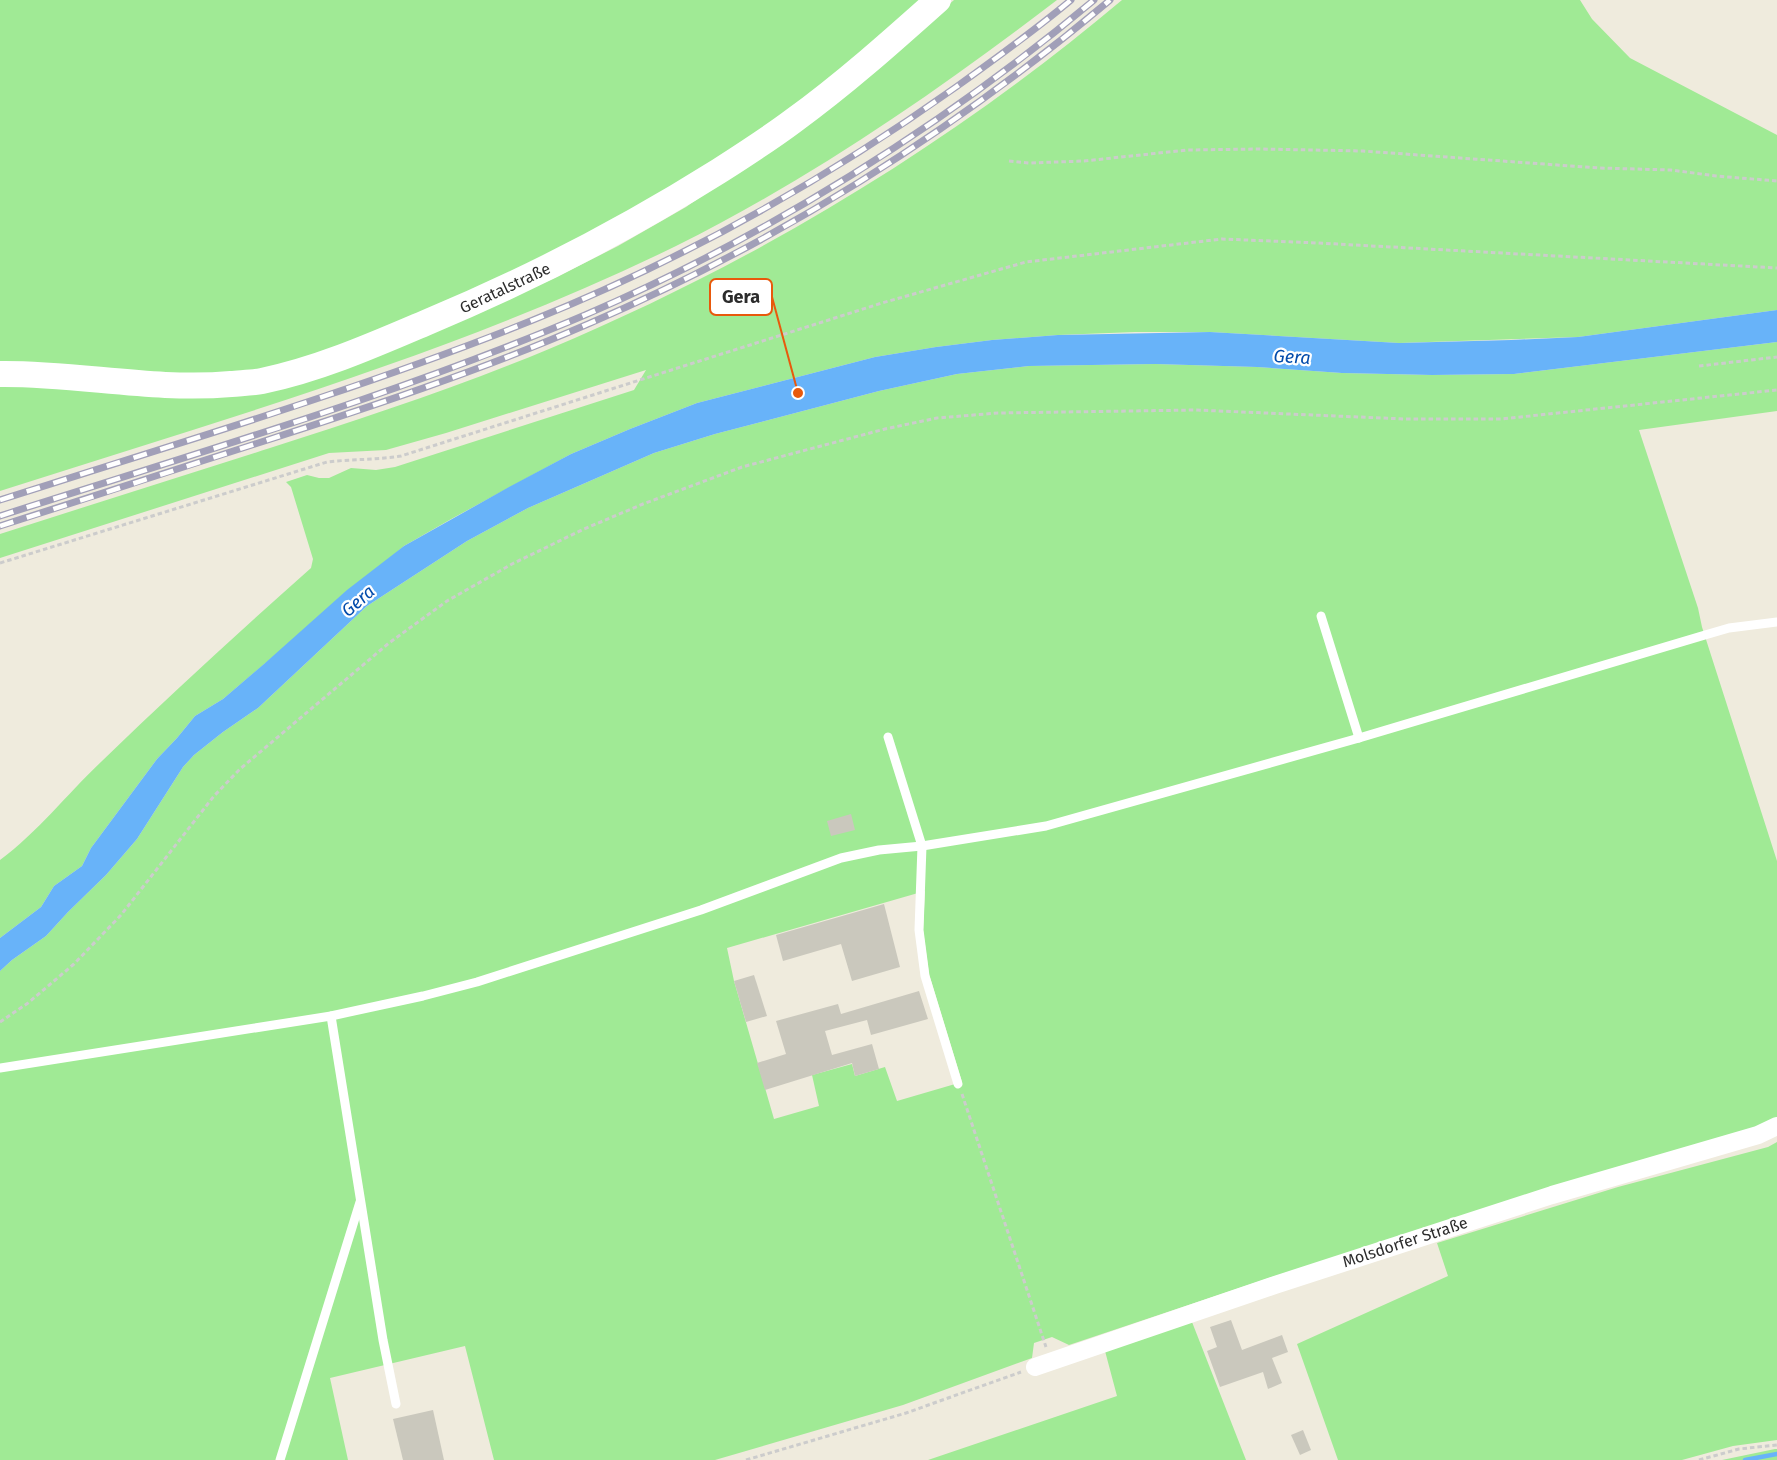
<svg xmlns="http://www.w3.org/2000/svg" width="1777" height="1460" font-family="'Fira Sans',sans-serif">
  <rect width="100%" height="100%" fill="#efebdd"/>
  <g fill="#a0ea95" fill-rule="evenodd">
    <polygon points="0,0 923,0 787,115 609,227 396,327 260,373 205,378 0,366"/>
    <path d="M 954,0 L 1057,0 C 937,92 812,178 676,246 C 460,352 228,418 0,491 L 0,382 L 208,396 L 469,316 L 559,276 L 618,246 L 686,207 L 849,92 Z"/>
    <path d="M 1122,0 L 1580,0 L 1592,19 L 1630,58 L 1777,135 L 1777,310 L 1578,337 L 1399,343 L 1210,332 L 1135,332 L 1058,335 L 992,340 L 936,347 L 875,357 L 697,403 L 630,429 L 571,454 L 453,518 L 404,546 L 223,699 L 195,716 L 177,738 L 157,759 L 91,848 L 82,866 L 54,886 L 41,907 L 0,938 L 0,860 C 38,832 67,794 102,761 C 170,695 240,631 311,568 L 313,559 L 291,487 L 286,482 L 307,475 L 319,478 L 329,478 L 351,468 L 376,470 L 395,467 L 634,390 L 646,370 L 446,433 L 386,450 L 329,453 L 0,558 L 0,534 C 90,505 180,477 270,448 C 364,418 458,387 549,349 C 756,262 950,145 1122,0 Z"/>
    <path d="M 1777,342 L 1777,411 L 1639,430 L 1698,608 L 1702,627 L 1777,861 L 1777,1117 L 1756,1127 L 1272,1277 L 1069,1345 L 1052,1337 L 1034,1343 L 1032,1358 L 903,1405 L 715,1460 L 494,1460 L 465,1346 L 330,1378 L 348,1460 L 0,1460 L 0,971 L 12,960 L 46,936 L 68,912 L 106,875 L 137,839 L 183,767 L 194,755 L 223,732 L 258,708 L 367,606 L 467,541 L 528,508 L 654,453 L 715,434 L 879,391 L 957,374 L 1029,366 L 1155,364 L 1257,367 L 1342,373 L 1432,375 L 1514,374 ZM 925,891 L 923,930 L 929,974 L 962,1082 L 897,1101 L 885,1067 L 855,1076 L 852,1064 L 812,1075 L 819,1106 L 774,1119 L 734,981 L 727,948 Z"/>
    <polygon points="1777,1142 1777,1440 1733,1446 1682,1460 1338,1460 1297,1344 1448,1276 1437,1243 1618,1187 1768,1147"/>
    <polygon points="1192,1322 1246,1460 928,1460 1117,1396 1105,1351"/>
    <polygon points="1775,1449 1777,1449 1777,1460 1722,1460"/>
  </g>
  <polygon fill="#68b3f9" points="1777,310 1777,342 1514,374 1432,375 1342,373 1257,367 1155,364 1029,366 957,374 879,391 715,434 654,453 528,508 467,541 367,606 258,708 223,732 194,755 183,767 137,839 106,875 68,912 46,936 12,960 0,971 0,938 41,907 54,886 82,866 91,848 157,759 177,738 195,716 223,699 264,664 347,590 404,546 509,487 571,454 630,429 697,403 875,357 936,347 992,340 1058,335 1210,332 1399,343 1511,340 1578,337"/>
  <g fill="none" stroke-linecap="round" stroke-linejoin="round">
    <polyline stroke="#68b3f9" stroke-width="4.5" points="1745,1460 1777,1454"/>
  </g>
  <g fill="#cac8bd">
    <polygon points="851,814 855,830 831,836 827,821"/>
    <polygon points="884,904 900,967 852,981 841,944 783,961 776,935"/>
    <polygon points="754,975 767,1016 746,1022 734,981"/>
    <polygon points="919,991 928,1019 871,1035 867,1020 825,1031 832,1055 872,1044 879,1069 855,1076 852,1063 765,1090 757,1063 786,1054 776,1021 838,1004 841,1014"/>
    <polygon points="1231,1320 1242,1350 1282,1335 1288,1352 1272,1358 1282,1383 1268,1389 1263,1372 1220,1387 1207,1351 1217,1347 1210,1327"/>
    <polygon points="433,1410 444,1460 403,1460 393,1419"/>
    <polygon points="1303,1430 1311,1450 1300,1455 1291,1435"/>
  </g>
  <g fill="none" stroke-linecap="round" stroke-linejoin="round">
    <g stroke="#ccc" stroke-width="3" stroke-dasharray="4.5 3" stroke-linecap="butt">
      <polyline points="1009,161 1029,163 1084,161 1187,150 1261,149 1363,151 1599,168 1671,170 1716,176 1777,181"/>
      <polyline points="1699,366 1777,357"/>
      <path d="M 0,563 L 327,462 C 352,459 377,460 401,456 L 882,303 L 1026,262 L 1222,239 L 1318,243 L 1777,268"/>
      <polyline points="0,1022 28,1003 74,964 121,915 214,796 240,769 389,643 447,601 512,564 584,529 643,504 742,467 885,429 937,418 998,413 1196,410 1405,419 1501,419 1777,390"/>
      <polyline points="962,1094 1046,1347"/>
      <polyline points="746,1460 906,1413 1021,1372"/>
      <polyline points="1699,1460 1739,1449 1777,1445"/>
    </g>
    <g stroke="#fff" stroke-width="9">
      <polyline points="1321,616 1359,738"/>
      <polyline points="888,737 922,846 919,930 925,976 958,1084"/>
      <polyline points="331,1016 383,1340 396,1404"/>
      <polyline points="0,1068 331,1016 423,996 477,982 701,910 841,858 879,850 922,846 1046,826 1359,738 1705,635 1729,628 1777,622"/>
      <polyline points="280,1460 360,1202"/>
    </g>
    <polyline stroke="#fff" stroke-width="18" points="1035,1367 1275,1285 1552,1195 1758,1135 1777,1126"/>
    <path stroke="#fff" stroke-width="26" d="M 0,374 C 77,373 154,391 231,384 C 241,383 252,383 262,381 C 320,369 376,344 430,321 C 533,278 625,230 719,171 C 744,155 769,139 793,121 C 844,84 891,42 938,0"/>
    <defs>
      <g id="rail">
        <path d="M 0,500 C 178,443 359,390 533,320 C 682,260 825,180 956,87 C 995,59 1034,31 1071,0"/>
        <path d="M 0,516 C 196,453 395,396 585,315 C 764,238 945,125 1094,0"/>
        <path d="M 0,526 C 85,499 170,472 255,444 C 367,408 480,371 588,324 C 775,244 954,131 1110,0"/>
      </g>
    </defs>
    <use href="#rail" stroke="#a19fb8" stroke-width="7"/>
    <use href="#rail" stroke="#fff" stroke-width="4.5" stroke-dasharray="14" stroke-linecap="butt"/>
  </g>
  <g text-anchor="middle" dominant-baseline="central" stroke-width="4.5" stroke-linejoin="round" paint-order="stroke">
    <g font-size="16" fill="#2c2c2c" stroke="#fff">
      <text transform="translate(505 288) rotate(-25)">Geratalstraße</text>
      <text transform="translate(1405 1242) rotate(-18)">Molsdorfer Straße</text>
    </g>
    <g font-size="18" font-style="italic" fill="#024bab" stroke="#fff">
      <text transform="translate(1292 357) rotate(3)">Gera</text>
      <text transform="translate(358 601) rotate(-41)">Gera</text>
    </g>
  </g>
  <path fill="none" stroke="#e8590c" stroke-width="2" d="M798 393L772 297"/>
  <circle fill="#e8590c" stroke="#fff" stroke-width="2" cx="798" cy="393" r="6"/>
  <rect fill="#fff" stroke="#e8590c" stroke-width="2" x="710" y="279" width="62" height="36" rx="6"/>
  <g font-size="18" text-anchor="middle" font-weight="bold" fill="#2c2c2c">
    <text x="741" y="303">Gera</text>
  </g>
</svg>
